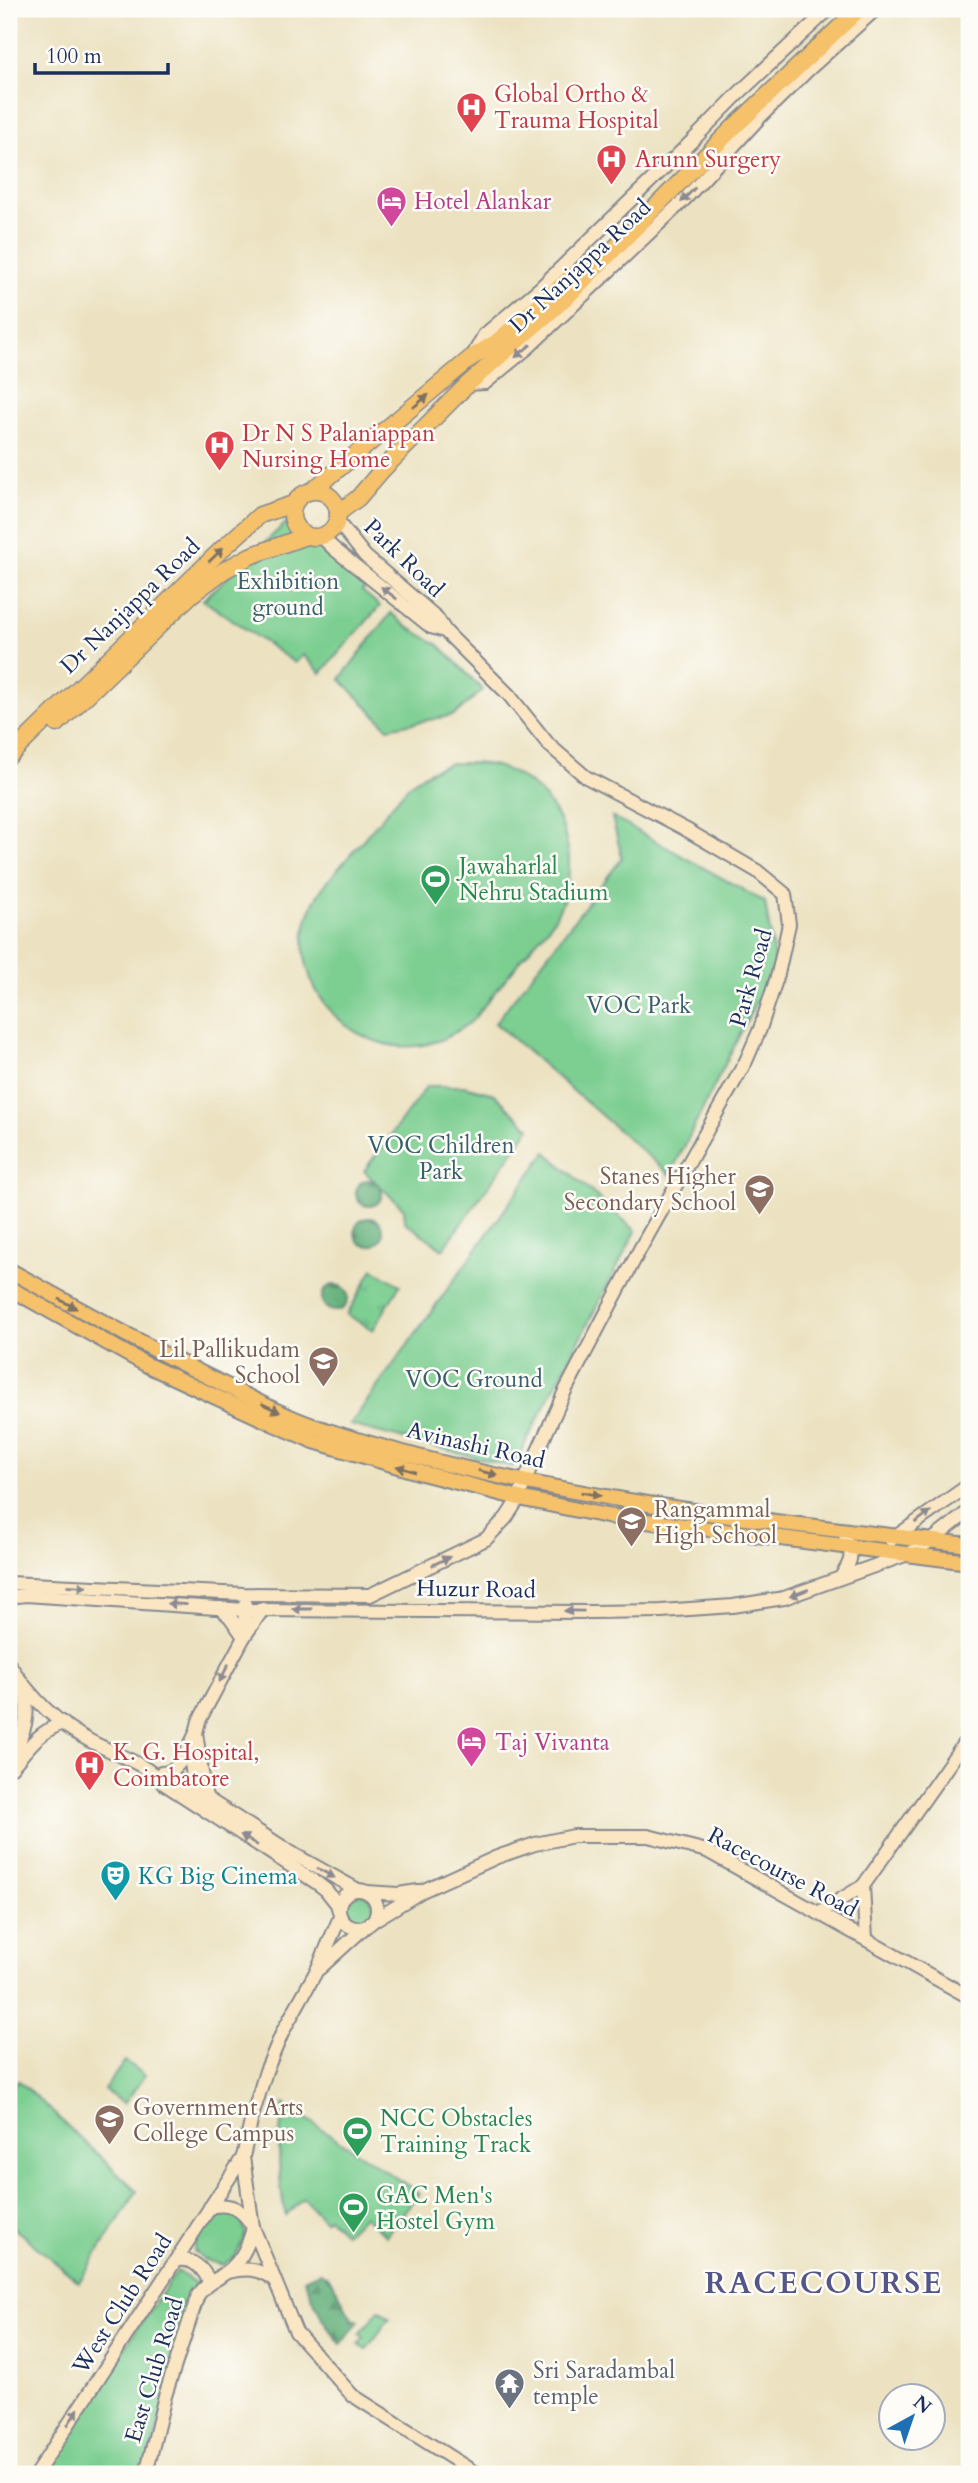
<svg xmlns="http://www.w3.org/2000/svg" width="978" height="2483" font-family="Cardo,serif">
  <defs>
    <pattern id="grass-tufts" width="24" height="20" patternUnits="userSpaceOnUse" patternTransform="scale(1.75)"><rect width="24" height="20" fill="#7cce91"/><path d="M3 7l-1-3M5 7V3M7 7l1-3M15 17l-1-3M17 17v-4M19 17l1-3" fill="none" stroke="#65a87a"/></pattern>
    <pattern id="forest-firs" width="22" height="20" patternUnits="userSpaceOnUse" patternTransform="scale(1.75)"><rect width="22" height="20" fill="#65b17b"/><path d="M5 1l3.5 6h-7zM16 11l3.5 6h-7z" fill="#529068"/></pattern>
  </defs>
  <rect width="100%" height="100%" fill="#fdfcf7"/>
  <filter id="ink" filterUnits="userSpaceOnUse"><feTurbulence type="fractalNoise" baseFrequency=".0143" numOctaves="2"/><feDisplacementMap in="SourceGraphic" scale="14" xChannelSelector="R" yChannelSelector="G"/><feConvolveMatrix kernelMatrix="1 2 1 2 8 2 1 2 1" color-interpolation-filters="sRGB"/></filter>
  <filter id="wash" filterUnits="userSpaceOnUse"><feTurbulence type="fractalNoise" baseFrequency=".00686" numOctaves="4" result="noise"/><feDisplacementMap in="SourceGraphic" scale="28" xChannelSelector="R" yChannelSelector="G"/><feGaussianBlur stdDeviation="1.57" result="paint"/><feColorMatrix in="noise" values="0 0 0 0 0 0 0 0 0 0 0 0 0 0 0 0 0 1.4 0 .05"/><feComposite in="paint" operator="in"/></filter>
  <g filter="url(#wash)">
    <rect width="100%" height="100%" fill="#ece2c1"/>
    <polygon fill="url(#grass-tufts)" stroke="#4c7e78" stroke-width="2" points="373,1269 400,1285 373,1330 347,1315"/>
    <g fill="url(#forest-firs)" stroke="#40706c" stroke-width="2">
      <circle cx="369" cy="1193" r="13"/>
      <circle cx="369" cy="1232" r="14"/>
      <circle cx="335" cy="1298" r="13"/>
      <path d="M 319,2272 C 342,2281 341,2315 359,2321 L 341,2344 L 323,2320 L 304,2279 Z"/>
    </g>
    <g fill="#7cce91" stroke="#4c7e78" stroke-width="2">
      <polygon points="288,521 305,529 370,582 362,591 380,606 321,673 303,655 295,663 203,600"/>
      <polygon points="391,613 406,626 439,645 483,690 454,715 388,728 340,679"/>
      <path d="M 451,763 C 466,763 484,762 499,767 C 561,788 587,859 556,916 C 549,928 538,939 529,950 C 510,973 491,997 472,1021 C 460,1029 449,1038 435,1042 C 360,1066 284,989 309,914 C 317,890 335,873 351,854 C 371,830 391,807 410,784 L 430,771 Z"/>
      <polygon points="612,817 765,902 775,964 670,1175 495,1023 622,858"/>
      <polygon points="427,1086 464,1086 494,1094 530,1128 443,1249 405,1222 404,1209 364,1171"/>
      <polygon points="546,1152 636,1231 513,1467 350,1425"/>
      <circle cx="358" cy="1909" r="16"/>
      <polygon points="125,2061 145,2075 124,2104 104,2090"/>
      <polygon points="18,2080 137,2191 79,2282 9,2224 9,2090"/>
      <path d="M 284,2104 L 419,2193 L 386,2235 L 363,2216 L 345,2234 L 328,2218 L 325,2221 L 303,2198 L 286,2216 C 277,2178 277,2142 284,2104 Z"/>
      <path d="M 216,2210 C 233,2210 242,2217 246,2234 L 236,2256 L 223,2265 L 204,2260 L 194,2251 L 196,2241 Z"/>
      <polygon points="177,2271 197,2284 145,2474 38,2474"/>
      <polygon points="379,2310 390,2318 366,2350 358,2345 364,2337 360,2334"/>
    </g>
  </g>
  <g filter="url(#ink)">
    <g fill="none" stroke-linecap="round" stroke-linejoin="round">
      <defs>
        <g id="secondary">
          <polyline points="472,357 484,335 541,287 692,141 739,93 829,9"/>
          <polyline points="468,384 485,383 531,345 684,200 761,116 809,69 876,9"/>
          <polyline points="322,537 333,548 431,627 445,631"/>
          <polyline points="891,1540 969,1485"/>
          <path d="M 841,1577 C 850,1563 855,1555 845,1540"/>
          <polyline points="9,1583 244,1594 370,1595 486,1539 506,1518 519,1498 524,1482 565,1391 640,1249 746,1061 760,1029 778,974 789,924 785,894 757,871 685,829 586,777 549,745 509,695 445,631 437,618 365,556 337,521"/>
          <polyline points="9,1597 26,1595 245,1610 591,1612 661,1611 733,1606 784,1598 908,1554 931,1541 969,1511"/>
          <polyline points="220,1608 230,1617 244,1637 263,1609"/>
          <path d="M 9,1664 C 30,1697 57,1724 92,1742 C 115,1754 145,1763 163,1783 L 317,1883 L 326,1890 L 337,1904 L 339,1911"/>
          <polyline points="193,1744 191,1763 195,1791"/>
          <path d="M 9,1765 C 21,1737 32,1720 24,1689"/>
          <path d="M 12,1767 C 29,1747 38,1732 63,1723"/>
          <path d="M 161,1773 C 180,1773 188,1748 196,1733"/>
          <polyline points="167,1773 295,1855 358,1890"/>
          <polyline points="206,1798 196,1733 199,1721 244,1637 245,1604"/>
          <circle cx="358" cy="1909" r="19"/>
          <polyline points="367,1892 398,1894 418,1891"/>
          <polyline points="818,1913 863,1886"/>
          <polyline points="340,1917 317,1970 283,2031 266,2071 252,2117 243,2157 253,2227 296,2332 352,2395 477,2474"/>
          <polyline points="371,1922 422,1891 497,1857 535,1844 574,1836 648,1836 707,1851 969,1997"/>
          <polyline points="866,1939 863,1886 969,1736"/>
          <polyline points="320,1968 365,1927"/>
          <path d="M 177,2260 C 192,2258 203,2268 209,2281"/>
          <path d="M 228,2272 C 246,2268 258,2268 273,2279"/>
          <polyline points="36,2474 243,2157"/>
          <path d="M 146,2474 L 165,2396 L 198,2295 C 209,2281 212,2283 224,2274 C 240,2263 249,2245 253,2227 C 242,2209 231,2202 210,2207"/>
        </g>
        <g id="primary">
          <path d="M 9,1270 C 79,1309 147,1347 219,1382 C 253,1399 288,1419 325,1430 C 533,1497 753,1520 969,1545"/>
          <polyline points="9,1288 147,1365 272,1423 314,1441 422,1473 519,1498 607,1516 969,1562"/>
        </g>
        <g id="highway">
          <circle cx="315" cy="514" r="23"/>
          <polyline points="312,491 471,358 497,342 576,273"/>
          <polyline points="338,513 358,498 382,470 468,384 569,295 733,128 859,9"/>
          <polyline points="57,724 192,594 223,571 250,556 306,536"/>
          <polyline points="9,756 221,550 260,515 293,504"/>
        </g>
      </defs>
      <use href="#secondary" stroke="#848890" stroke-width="16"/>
      <use href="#primary" stroke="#848890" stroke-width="18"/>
      <use href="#highway" stroke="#848890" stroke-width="19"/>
      <use href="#secondary" stroke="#fbe6c4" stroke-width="12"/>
      <use href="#primary" stroke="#f5c16b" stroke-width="14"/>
      <use href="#highway" stroke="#f5c16b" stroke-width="16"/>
    </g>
    <defs><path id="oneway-solid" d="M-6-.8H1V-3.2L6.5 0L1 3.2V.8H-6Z" transform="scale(1.75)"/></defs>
    <g fill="#8b8a91">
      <use href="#oneway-solid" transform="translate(688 195) rotate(134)"/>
      <use href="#oneway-solid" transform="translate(523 351) rotate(141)"/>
      <use href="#oneway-solid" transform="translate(389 593) rotate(-142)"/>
      <use href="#oneway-solid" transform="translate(923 1517) rotate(-36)"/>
      <use href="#oneway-solid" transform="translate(441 1561) rotate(-26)"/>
      <use href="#oneway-solid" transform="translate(77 1586) rotate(3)"/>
      <use href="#oneway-solid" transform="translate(799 1593) rotate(159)"/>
      <use href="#oneway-solid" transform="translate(177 1604) rotate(-177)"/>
      <use href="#oneway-solid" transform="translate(302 1609) rotate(180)"/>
      <use href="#oneway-solid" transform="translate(574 1611) rotate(-179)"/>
      <use href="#oneway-solid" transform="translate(224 1673) rotate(117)"/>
      <use href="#oneway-solid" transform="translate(249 1840) rotate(-148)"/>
      <use href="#oneway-solid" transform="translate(326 1873) rotate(29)"/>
      <use href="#oneway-solid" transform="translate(73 2417) rotate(-57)"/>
    </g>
    <g fill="#7d7164">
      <use href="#oneway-solid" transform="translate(421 401) rotate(-40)"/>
      <use href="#oneway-solid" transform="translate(216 555) rotate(-44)"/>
      <use href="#oneway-solid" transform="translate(68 1304) rotate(29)"/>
      <use href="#oneway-solid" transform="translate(271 1408) rotate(25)"/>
      <use href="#oneway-solid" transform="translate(406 1469) rotate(-163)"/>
      <use href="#oneway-solid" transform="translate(488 1473) rotate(14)"/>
      <use href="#oneway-solid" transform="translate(591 1494) rotate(10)"/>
    </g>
  </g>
  <defs>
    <symbol id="hospital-pin" viewBox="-11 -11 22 30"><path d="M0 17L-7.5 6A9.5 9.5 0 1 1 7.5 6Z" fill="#e0444e" stroke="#fdfcf7"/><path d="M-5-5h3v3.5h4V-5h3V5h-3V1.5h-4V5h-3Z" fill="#fff"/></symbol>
    <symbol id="hotel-pin" viewBox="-11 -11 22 30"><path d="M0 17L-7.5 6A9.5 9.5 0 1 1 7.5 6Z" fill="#d1479c" stroke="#fdfcf7"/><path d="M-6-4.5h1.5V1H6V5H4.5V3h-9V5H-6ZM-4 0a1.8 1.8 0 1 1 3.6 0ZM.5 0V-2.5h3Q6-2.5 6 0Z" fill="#fff"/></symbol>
    <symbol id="stadium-pin" viewBox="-11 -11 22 30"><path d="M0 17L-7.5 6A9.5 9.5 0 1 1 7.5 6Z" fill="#2e9e5b" stroke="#fdfcf7"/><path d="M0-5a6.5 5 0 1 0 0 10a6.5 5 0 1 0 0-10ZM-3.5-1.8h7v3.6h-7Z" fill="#fff"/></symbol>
    <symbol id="school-pin" viewBox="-11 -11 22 30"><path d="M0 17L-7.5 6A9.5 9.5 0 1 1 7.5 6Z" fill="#8d6e63" stroke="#fdfcf7"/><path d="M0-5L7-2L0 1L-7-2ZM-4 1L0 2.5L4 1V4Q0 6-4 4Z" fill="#fff"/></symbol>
    <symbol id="theatre-pin" viewBox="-11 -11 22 30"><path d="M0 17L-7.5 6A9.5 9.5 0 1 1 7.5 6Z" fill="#0f9aa8" stroke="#fdfcf7"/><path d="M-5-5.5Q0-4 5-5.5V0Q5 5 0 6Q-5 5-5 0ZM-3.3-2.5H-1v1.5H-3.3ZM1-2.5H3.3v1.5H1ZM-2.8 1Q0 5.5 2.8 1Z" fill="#fff"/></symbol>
    <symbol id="university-pin" viewBox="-11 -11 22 30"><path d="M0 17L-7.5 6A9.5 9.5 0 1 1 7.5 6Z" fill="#8d6e63" stroke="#fdfcf7"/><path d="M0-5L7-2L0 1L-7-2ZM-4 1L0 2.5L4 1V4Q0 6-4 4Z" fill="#fff"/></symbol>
    <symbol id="temple-pin" viewBox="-11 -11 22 30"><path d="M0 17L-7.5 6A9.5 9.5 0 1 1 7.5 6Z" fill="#6b7280" stroke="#fdfcf7"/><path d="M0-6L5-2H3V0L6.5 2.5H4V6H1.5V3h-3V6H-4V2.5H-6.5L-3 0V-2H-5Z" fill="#fff"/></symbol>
  </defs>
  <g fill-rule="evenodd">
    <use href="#hospital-pin" x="454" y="90" width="35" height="47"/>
    <use href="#hospital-pin" x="594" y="142" width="35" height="47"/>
    <use href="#hotel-pin" x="374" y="184" width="35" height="47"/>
    <use href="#hospital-pin" x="202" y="428" width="35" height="47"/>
    <use href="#stadium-pin" x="418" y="862" width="35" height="47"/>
    <use href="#school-pin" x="742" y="1172" width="35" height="47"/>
    <use href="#school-pin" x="306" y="1344" width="35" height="47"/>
    <use href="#school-pin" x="614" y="1504" width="35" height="47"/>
    <use href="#hotel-pin" x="454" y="1724" width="35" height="47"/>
    <use href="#hospital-pin" x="72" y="1748" width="35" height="47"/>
    <use href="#theatre-pin" x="98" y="1858" width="35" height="47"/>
    <use href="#university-pin" x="92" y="2102" width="35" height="47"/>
    <use href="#stadium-pin" x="340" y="2114" width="35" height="47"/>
    <use href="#stadium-pin" x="336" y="2190" width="35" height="47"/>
    <use href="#temple-pin" x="492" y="2366" width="35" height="47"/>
  </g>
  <g text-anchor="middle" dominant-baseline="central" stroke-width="5" stroke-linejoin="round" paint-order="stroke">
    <g font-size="23" fill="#be3a42" stroke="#fdfcf7" text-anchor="start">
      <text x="494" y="94">Global Ortho &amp;<tspan x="494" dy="26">Trauma Hospital</tspan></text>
      <text x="635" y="159">Arunn Surgery</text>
      <text x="242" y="433">Dr N S Palaniappan<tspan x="242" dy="26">Nursing Home</tspan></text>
      <text x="113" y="1752">K. G. Hospital,<tspan x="113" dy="26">Coimbatore</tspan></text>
    </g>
    <g font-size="23" fill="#b23c85" stroke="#fdfcf7" text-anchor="start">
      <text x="414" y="201">Hotel Alankar</text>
      <text x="495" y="1742">Taj Vivanta</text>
    </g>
    <g font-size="23" fill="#1b2f5e" stroke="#fdfcf7">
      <text transform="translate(580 266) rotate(-43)">Dr Nanjappa Road</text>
      <text transform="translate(404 558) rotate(44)">Park Road</text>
      <text transform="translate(130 606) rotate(-44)">Dr Nanjappa Road</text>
      <text transform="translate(751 978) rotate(-74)">Park Road</text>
      <text transform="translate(476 1445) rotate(13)">Avinashi Road</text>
      <text transform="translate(476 1589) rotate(1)">Huzur Road</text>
      <text transform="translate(783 1872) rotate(28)">Racecourse Road</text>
      <text transform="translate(122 2304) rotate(-57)">West Club Road</text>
      <text transform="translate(154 2370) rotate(-73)">East Club Road</text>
    </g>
    <g font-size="23" fill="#385f6d" stroke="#fdfcf7">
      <text x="288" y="581">Exhibition<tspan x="288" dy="26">ground</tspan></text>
      <text x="639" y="1005">VOC Park</text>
      <text x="441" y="1145">VOC Children<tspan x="441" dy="26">Park</tspan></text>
      <text x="474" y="1379">VOC Ground</text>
    </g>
    <g font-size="23" fill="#27864d" stroke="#fdfcf7" text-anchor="start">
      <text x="459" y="866">Jawaharlal<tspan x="459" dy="26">Nehru Stadium</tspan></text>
      <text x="380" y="2118">NCC Obstacles<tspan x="380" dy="26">Training Track</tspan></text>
      <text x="376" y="2195">GAC Men's<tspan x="376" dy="26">Hostel Gym</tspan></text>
    </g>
    <g font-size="23" fill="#785e54" stroke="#fdfcf7" text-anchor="end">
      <text x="736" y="1176">Stanes Higher<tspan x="736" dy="26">Secondary School</tspan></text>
      <text x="300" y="1349">Lil Pallikudam<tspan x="300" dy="26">School</tspan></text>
      <text x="654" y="1509" text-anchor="start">Rangammal<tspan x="654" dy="26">High School</tspan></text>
      <text x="133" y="2107" text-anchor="start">Government Arts<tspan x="133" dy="26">College Campus</tspan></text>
    </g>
    <g font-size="23" fill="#0d838f" stroke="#fdfcf7" text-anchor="start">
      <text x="138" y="1876">KG Big Cinema</text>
    </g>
    <g font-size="23" fill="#5b616d" stroke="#fdfcf7" text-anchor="start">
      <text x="533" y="2370">Sri Saradambal<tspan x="533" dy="26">temple</tspan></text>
    </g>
    <g font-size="30" font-weight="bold" letter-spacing="2" fill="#545689" stroke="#fdfcf7">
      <text x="824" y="2283">RACECOURSE</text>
    </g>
  </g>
  <rect width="978" height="2483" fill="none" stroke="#fdfcf7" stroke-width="35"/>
  <g transform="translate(912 2417) rotate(40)"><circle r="33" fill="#fdfcf7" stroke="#a3aaba" stroke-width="2"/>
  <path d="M0-5L12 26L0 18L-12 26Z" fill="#1f6fb2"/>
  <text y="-10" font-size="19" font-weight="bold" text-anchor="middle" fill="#1b2f5e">N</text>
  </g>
  <path d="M35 63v10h133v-10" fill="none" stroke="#1b2f5e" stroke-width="3.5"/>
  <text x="46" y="63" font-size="21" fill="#1b2f5e" stroke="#fdfcf7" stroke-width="5" paint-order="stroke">100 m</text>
</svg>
